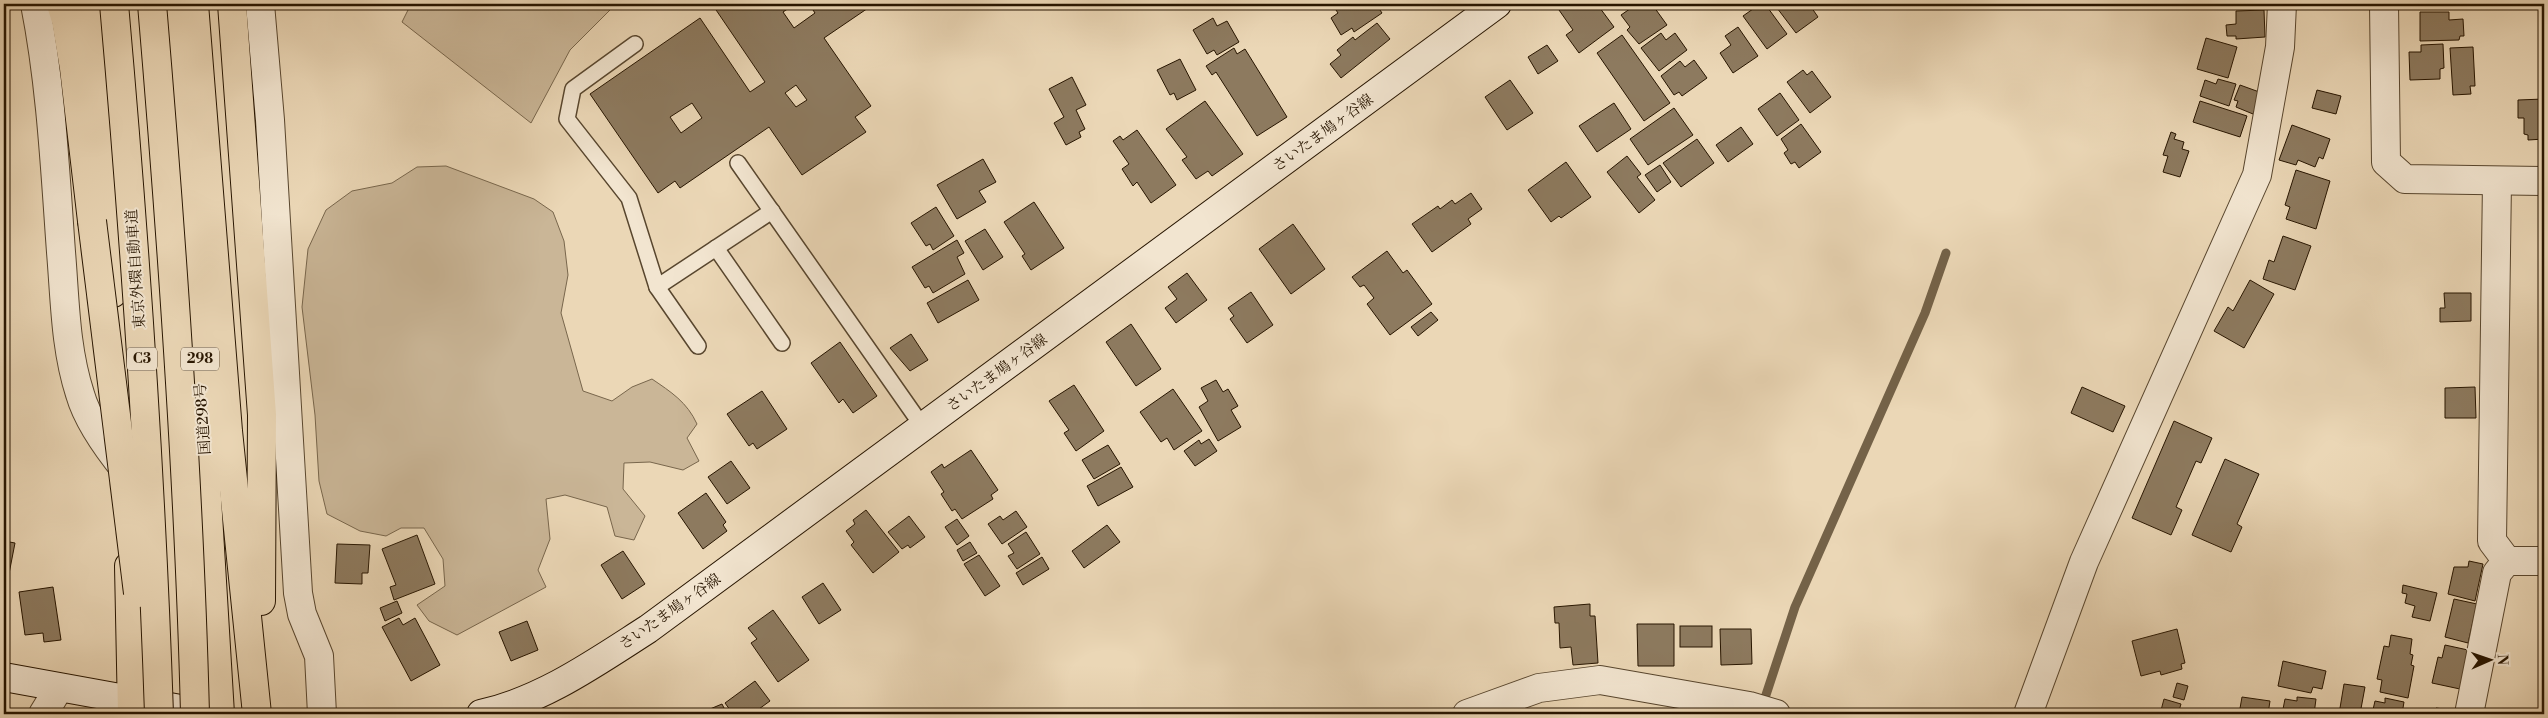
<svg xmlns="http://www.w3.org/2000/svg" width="2548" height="718" font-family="'Libre Bodoni','Noto Serif JP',serif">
  <rect width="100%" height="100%" fill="#ebd7b6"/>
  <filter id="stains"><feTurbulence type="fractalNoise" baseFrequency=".004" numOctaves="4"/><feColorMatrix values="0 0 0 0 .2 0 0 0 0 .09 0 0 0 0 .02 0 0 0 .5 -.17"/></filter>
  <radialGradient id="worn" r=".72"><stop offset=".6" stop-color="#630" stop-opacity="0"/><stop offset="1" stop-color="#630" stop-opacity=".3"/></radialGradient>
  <g fill="#cab697" stroke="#78664c">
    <polygon points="411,4 606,4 612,8 570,50 531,123 402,22"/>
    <path d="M 446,166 L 534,199 L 553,212 L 564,241 L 568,275 L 561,313 L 583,391 L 612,401 L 632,387 L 652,379 C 671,392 687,402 697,424 L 687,438 L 699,461 L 683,470 L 650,462 L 624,463 L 623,489 L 645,516 L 634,540 L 615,536 L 607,507 L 565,495 L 546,499 L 550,539 L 538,570 L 546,587 L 457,635 L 429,621 L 417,605 L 445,586 L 443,559 L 424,528 L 401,528 L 386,536 L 360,531 L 327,514 L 319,481 L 315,415 L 302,307 L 308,249 L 326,210 L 352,191 L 392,183 L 417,167 Z"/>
  </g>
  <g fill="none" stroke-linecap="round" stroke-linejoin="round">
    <polyline stroke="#746248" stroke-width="9" points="1762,707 1795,607 1925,313 1946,253"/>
  </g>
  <g fill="#8d7a5f" stroke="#271500" fill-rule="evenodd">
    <path d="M 712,4 L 795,4 L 783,12 L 794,28 L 815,13 L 809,4 L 874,4 L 824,38 L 871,106 L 855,117 L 866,132 L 802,175 L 769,127 L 680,188 L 675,181 L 658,193 L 590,94 L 700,18 L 750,92 L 765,82 ZM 796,85 L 807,100 L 796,107 L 785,93 ZM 692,103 L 702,118 L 681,133 L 670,117 Z"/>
    <polygon points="1332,4 1376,4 1382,13 1354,32 1352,28 1341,35 1331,18 1338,13"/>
    <polygon points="1568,4 1597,4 1614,27 1579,53 1566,35 1573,30 1559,10"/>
    <polygon points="1637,4 1656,4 1654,7 1667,25 1639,44 1627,30 1630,27 1621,15"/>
    <polygon points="1760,4 1765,4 1787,34 1767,49 1743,16"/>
    <polygon points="1774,4 1809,4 1818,17 1796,33"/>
    <polygon points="2264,10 2265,37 2236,39 2236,36 2227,36 2226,25 2236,24 2236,11"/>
    <polygon points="2420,12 2449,12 2449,20 2463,19 2464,36 2460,36 2459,40 2420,41"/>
    <polygon points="1213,18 1217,26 1227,21 1239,42 1217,55 1214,50 1207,54 1193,30"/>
    <polygon points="1377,23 1390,39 1341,78 1330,64 1341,55 1337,50 1353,37 1355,40"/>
    <polygon points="1738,27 1758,56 1733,73 1720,53 1731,45 1725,36"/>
    <polygon points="1661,33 1666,40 1675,33 1687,50 1659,71 1641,48"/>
    <polygon points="1622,35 1670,103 1644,121 1597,53"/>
    <polygon points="2206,38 2237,47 2228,78 2197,69"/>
    <polygon points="2443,44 2444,68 2440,69 2440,79 2410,80 2409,52 2421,52 2421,45"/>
    <polygon points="1547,45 1558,61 1538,74 1528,57"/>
    <polygon points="2473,47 2475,86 2470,86 2471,94 2453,95 2450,48"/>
    <polygon points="1234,48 1237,54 1245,49 1287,117 1257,136 1216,72 1212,75 1206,66"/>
    <polygon points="1180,59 1196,90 1177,100 1174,93 1170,95 1157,70"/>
    <polygon points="1694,60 1707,78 1682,96 1679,92 1674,95 1661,76 1680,61 1685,67"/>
    <polygon points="1803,70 1807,75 1812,71 1831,97 1810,113 1787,82"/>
    <polygon points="1072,77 1086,105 1076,110 1085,129 1079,132 1081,137 1066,145 1054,123 1064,117 1049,89"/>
    <polygon points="2218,79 2236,84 2229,106 2200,96 2205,80 2216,84"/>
    <polygon points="1510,80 1533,113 1507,130 1485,97"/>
    <polygon points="2240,85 2262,93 2253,114 2236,107 2238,101 2234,100"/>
    <polygon points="2317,90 2341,96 2336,114 2312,108"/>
    <polygon points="1780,93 1799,120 1777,136 1758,109"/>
    <polygon points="2544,99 2544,139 2528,140 2528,135 2524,134 2524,118 2518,118 2518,100"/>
    <polygon points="1205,101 1243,154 1212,176 1208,171 1196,179 1182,160 1187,157 1166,129"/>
    <polygon points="2200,101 2247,116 2240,137 2193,122"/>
    <polygon points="1614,103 1631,129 1597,152 1579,126"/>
    <polygon points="1674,108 1693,135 1648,165 1630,139"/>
    <polygon points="1801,124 1821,152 1799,168 1795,162 1791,164 1784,153 1788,150 1781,139"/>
    <polygon points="2292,125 2330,139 2323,159 2319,157 2315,167 2298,160 2296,165 2279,160"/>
    <polygon points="1741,127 1753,144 1728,162 1716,145"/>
    <polygon points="1137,130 1176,185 1151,203 1137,182 1133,186 1122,169 1129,164 1113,141 1120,136 1123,140"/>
    <polygon points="2171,132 2176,134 2174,139 2184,142 2182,149 2189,151 2180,177 2163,172 2168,156 2163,155"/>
    <polygon points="1697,139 1714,163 1681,187 1663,163"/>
    <polygon points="1627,156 1641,174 1637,177 1655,200 1639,213 1607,172"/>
    <polygon points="983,159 996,182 979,191 986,202 957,219 937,185"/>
    <polygon points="1566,162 1591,197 1561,218 1559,216 1551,222 1528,190"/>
    <polygon points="1660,165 1671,182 1657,192 1645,175"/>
    <polygon points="2296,170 2330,181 2316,229 2286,219 2290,207 2285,205"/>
    <polygon points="1471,193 1482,209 1468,219 1471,224 1432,252 1412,224 1438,206 1440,209 1452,200 1455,204"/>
    <polygon points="1034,202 1064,248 1031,270 1022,256 1025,254 1004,222"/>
    <polygon points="936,207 954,236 933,250 930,244 926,246 911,223"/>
    <polygon points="1293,224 1325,269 1291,294 1259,249"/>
    <polygon points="985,229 1003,257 983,270 965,241"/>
    <polygon points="2283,236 2311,246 2295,290 2263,279 2269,260 2274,262"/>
    <polygon points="957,240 964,253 957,257 965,274 933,293 929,286 925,288 912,267"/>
    <polygon points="1387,251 1403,273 1407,270 1432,304 1390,335 1367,304 1374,298 1364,285 1360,287 1352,277"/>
    <polygon points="1187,273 1207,300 1176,323 1165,308 1177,299 1168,287"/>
    <polygon points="968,280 979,300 938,323 927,303"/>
    <polygon points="2250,280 2274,294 2244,348 2214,331 2228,307 2233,311"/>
    <polygon points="1251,292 1273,325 1247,343 1230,319 1234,316 1228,308"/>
    <polygon points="2444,293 2471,293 2471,321 2440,322 2440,308 2445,308"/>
    <polygon points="1431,312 1438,320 1418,336 1411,327"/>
    <polygon points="1131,324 1161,369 1136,386 1106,342"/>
    <polygon points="911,334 928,360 910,371 890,348"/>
    <polygon points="840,342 877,396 853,413 843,399 839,403 811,363"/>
    <polygon points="1216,380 1223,392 1228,389 1238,406 1231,410 1241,427 1218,441 1199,407 1208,401 1201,388"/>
    <polygon points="1074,385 1104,431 1076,451 1064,433 1069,430 1049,401"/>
    <polygon points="2082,387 2125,406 2113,432 2071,413"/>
    <polygon points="2475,387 2476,418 2445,418 2445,388"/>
    <polygon points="1173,389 1202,431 1174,450 1167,438 1161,442 1140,412"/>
    <polygon points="762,391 787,429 757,449 753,443 749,446 727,414"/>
    <polygon points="2174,421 2212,438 2201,463 2196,461 2176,507 2182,510 2171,535 2132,518"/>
    <polygon points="1209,439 1217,451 1195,466 1184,451 1199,440 1201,444"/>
    <polygon points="1108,445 1120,464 1094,479 1082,460"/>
    <polygon points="971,450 998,490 991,495 993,499 962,519 955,509 952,511 941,494 944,492 931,472 942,464 944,468"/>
    <polygon points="2225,459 2259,474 2237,524 2242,527 2231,552 2192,535"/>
    <polygon points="731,461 750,488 727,504 708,477"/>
    <polygon points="1121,467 1133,487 1098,506 1087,486"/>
    <polygon points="706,493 726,522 723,525 727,531 703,549 678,513"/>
    <polygon points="866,510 899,552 873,573 851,545 854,542 846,531 855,524 853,520"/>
    <polygon points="1016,511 1027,527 1002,544 988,524 1000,516 1003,520"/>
    <polygon points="909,516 925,537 910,548 908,545 902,549 888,532"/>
    <polygon points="957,519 969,536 957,545 945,527"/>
    <polygon points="1107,525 1120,542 1084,568 1072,551"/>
    <polygon points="1026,532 1040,554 1017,569 1008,556 1014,553 1008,544"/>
    <polygon points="417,535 435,584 394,600 390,587 396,585 382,549"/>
    <polygon points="4,541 15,543 7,584 4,584"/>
    <polygon points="970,542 977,553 963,561 957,550"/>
    <polygon points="337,544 370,545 368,573 362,573 362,584 335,583"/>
    <polygon points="623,551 645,584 622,599 601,565"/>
    <polygon points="979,555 1000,586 985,596 964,564"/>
    <polygon points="1042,557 1049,569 1023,585 1016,573"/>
    <polygon points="2469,561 2483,564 2475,601 2448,594 2454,567 2468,567"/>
    <polygon points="823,583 841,610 819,624 802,597"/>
    <polygon points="2403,585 2437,593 2430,621 2412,617 2415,606 2405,603 2407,594 2402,593"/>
    <polygon points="53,587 61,640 44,642 43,633 25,635 19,592"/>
    <polygon points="2454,599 2477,604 2468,643 2445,637"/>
    <polygon points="397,601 402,613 385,621 380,608"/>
    <polygon points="1590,604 1590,616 1595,616 1598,663 1573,665 1571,647 1560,648 1559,623 1555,623 1554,607"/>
    <polygon points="773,610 809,660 778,682 751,643 757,639 748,628"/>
    <polygon points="399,618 403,625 415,618 440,665 411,681 382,627"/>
    <polygon points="527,621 538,650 511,661 499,632"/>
    <polygon points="1637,624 1674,624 1674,666 1638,666"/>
    <rect x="1680" y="626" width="32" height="21"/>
    <polygon points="1720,629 1751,629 1752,664 1721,665"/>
    <polygon points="2177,629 2185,663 2181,664 2182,669 2161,675 2160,671 2141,676 2132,641"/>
    <polygon points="2391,635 2412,639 2410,654 2413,655 2411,665 2414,666 2408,698 2380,692 2382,680 2377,679 2384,646 2389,647"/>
    <polygon points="2445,645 2468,650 2460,689 2432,683 2438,657 2442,658"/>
    <polygon points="2283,661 2326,671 2322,689 2313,687 2311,693 2278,686"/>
    <polygon points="755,681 770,701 752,714 733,714 725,703"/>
    <polygon points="2177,683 2188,686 2184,700 2173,697"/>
    <polygon points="2344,684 2365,687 2360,714 2339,714"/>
    <polygon points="2242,697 2270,701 2268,714 2239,714"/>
    <polygon points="2297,697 2316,699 2314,714 2282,714 2285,699 2297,701"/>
    <polygon points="2385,698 2404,702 2402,714 2372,714 2375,701 2385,703"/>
    <polygon points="2164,699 2181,704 2178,714 2160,714"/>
    <polygon points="722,704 727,714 712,714 710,709"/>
    <polygon points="2436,708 2451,710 2450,714 2454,714 2428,714 2428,711 2435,712"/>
  </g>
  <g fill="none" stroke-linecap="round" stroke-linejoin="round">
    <defs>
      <g id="service">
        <polyline points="635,44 573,89 567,119 629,198 657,287 698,346"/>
        <polyline points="738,163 923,427"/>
        <polyline points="716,248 782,343"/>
        <polyline points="657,287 772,211"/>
      </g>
      <g id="minor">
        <path d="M 35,4 C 51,85 55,169 61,252 C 65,299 65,348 80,394 C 88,422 108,449 126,471"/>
        <polyline points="260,4 270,120 298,593 302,614 319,656 322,714"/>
        <polyline points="2384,4 2386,162 2405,179 2544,181"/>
        <polyline points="2497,181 2492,541 2507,561"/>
        <polyline points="43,714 59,688"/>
        <polyline points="1467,714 1539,688 1600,680 1749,706 1776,714"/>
        <polyline points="2028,714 2084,562 2257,175 2280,47 2282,4"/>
        <polyline points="2469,714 2497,573 2507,561 2544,561"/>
      </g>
      <g id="secondary">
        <polyline points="4,677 208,714"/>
        <path d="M 481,714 C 543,700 595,663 648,629 L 1497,4"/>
      </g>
      <g id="trunk">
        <polyline points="90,4 113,293"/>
        <polyline points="174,4 186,150 220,714"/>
        <polyline points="129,566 132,714"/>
      </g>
      <g id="motorway">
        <polyline points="61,4 66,20 74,68 92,221"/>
        <polyline points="194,4 228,431 257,714"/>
        <polyline points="232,4 262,415 261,601"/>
      </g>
    </defs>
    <use href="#service" stroke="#58462e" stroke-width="18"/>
    <use href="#minor" stroke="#58462e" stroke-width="30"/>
    <use href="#secondary" stroke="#271500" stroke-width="30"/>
    <use href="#trunk" stroke="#271500" stroke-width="30"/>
    <use href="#motorway" stroke="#271500" stroke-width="30"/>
    <use href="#service" stroke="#f2e5d0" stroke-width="15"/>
    <use href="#minor" stroke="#f2e5d0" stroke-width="28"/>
    <use href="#secondary" stroke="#f2e5d0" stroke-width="28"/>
    <use href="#trunk" stroke="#ebd7b6" stroke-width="28"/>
    <use href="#motorway" stroke="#ebd7b6" stroke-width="28"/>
    <defs>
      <g id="motorway-bridge">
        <path d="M 114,4 C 135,240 151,477 159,714"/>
        <path d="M 152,4 C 172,240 189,477 195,714"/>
        <polyline points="92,221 138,593"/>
      </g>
    </defs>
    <use href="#motorway-bridge" stroke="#271500" stroke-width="30" stroke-linecap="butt"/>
    <use href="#motorway-bridge" stroke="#ebd7b6" stroke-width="28"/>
  </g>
  <g text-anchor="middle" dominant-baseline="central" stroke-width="4" stroke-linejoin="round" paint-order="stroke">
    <g fill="#f2e5d0" stroke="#64533e" stroke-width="1">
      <rect x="127" y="347.5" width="30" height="23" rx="4"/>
      <rect x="181" y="347.5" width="38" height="23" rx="4"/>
    </g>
    <g font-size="14" font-weight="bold" fill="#271500">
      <text x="142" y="359">C3</text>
      <text x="200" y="359">298</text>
    </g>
    <g font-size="15" fill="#271500" stroke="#f2e5d0">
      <text transform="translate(1323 133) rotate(-36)">さいたま鳩ヶ谷線</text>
      <text transform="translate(136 269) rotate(-94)">東京外環自動車道</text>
      <text transform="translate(997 373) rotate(-36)">さいたま鳩ヶ谷線</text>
      <text transform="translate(203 419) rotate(-94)">国道298号</text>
      <text transform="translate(670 612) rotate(-35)">さいたま鳩ヶ谷線</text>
    </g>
  </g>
  <rect width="2548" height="718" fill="none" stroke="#ebd7b6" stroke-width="20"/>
  <rect x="5" y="5" width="2538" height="708" fill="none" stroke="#271500" stroke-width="2.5"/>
  <rect x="10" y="10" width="2528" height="698" fill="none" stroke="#271500"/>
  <g transform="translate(2490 660) rotate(88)" stroke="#f2e5d0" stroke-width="4" paint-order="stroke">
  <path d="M0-4L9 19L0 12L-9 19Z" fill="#271500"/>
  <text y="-8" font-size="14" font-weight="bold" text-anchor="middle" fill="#271500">N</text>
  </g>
  <rect width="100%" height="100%" filter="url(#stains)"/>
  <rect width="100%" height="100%" fill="url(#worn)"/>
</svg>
